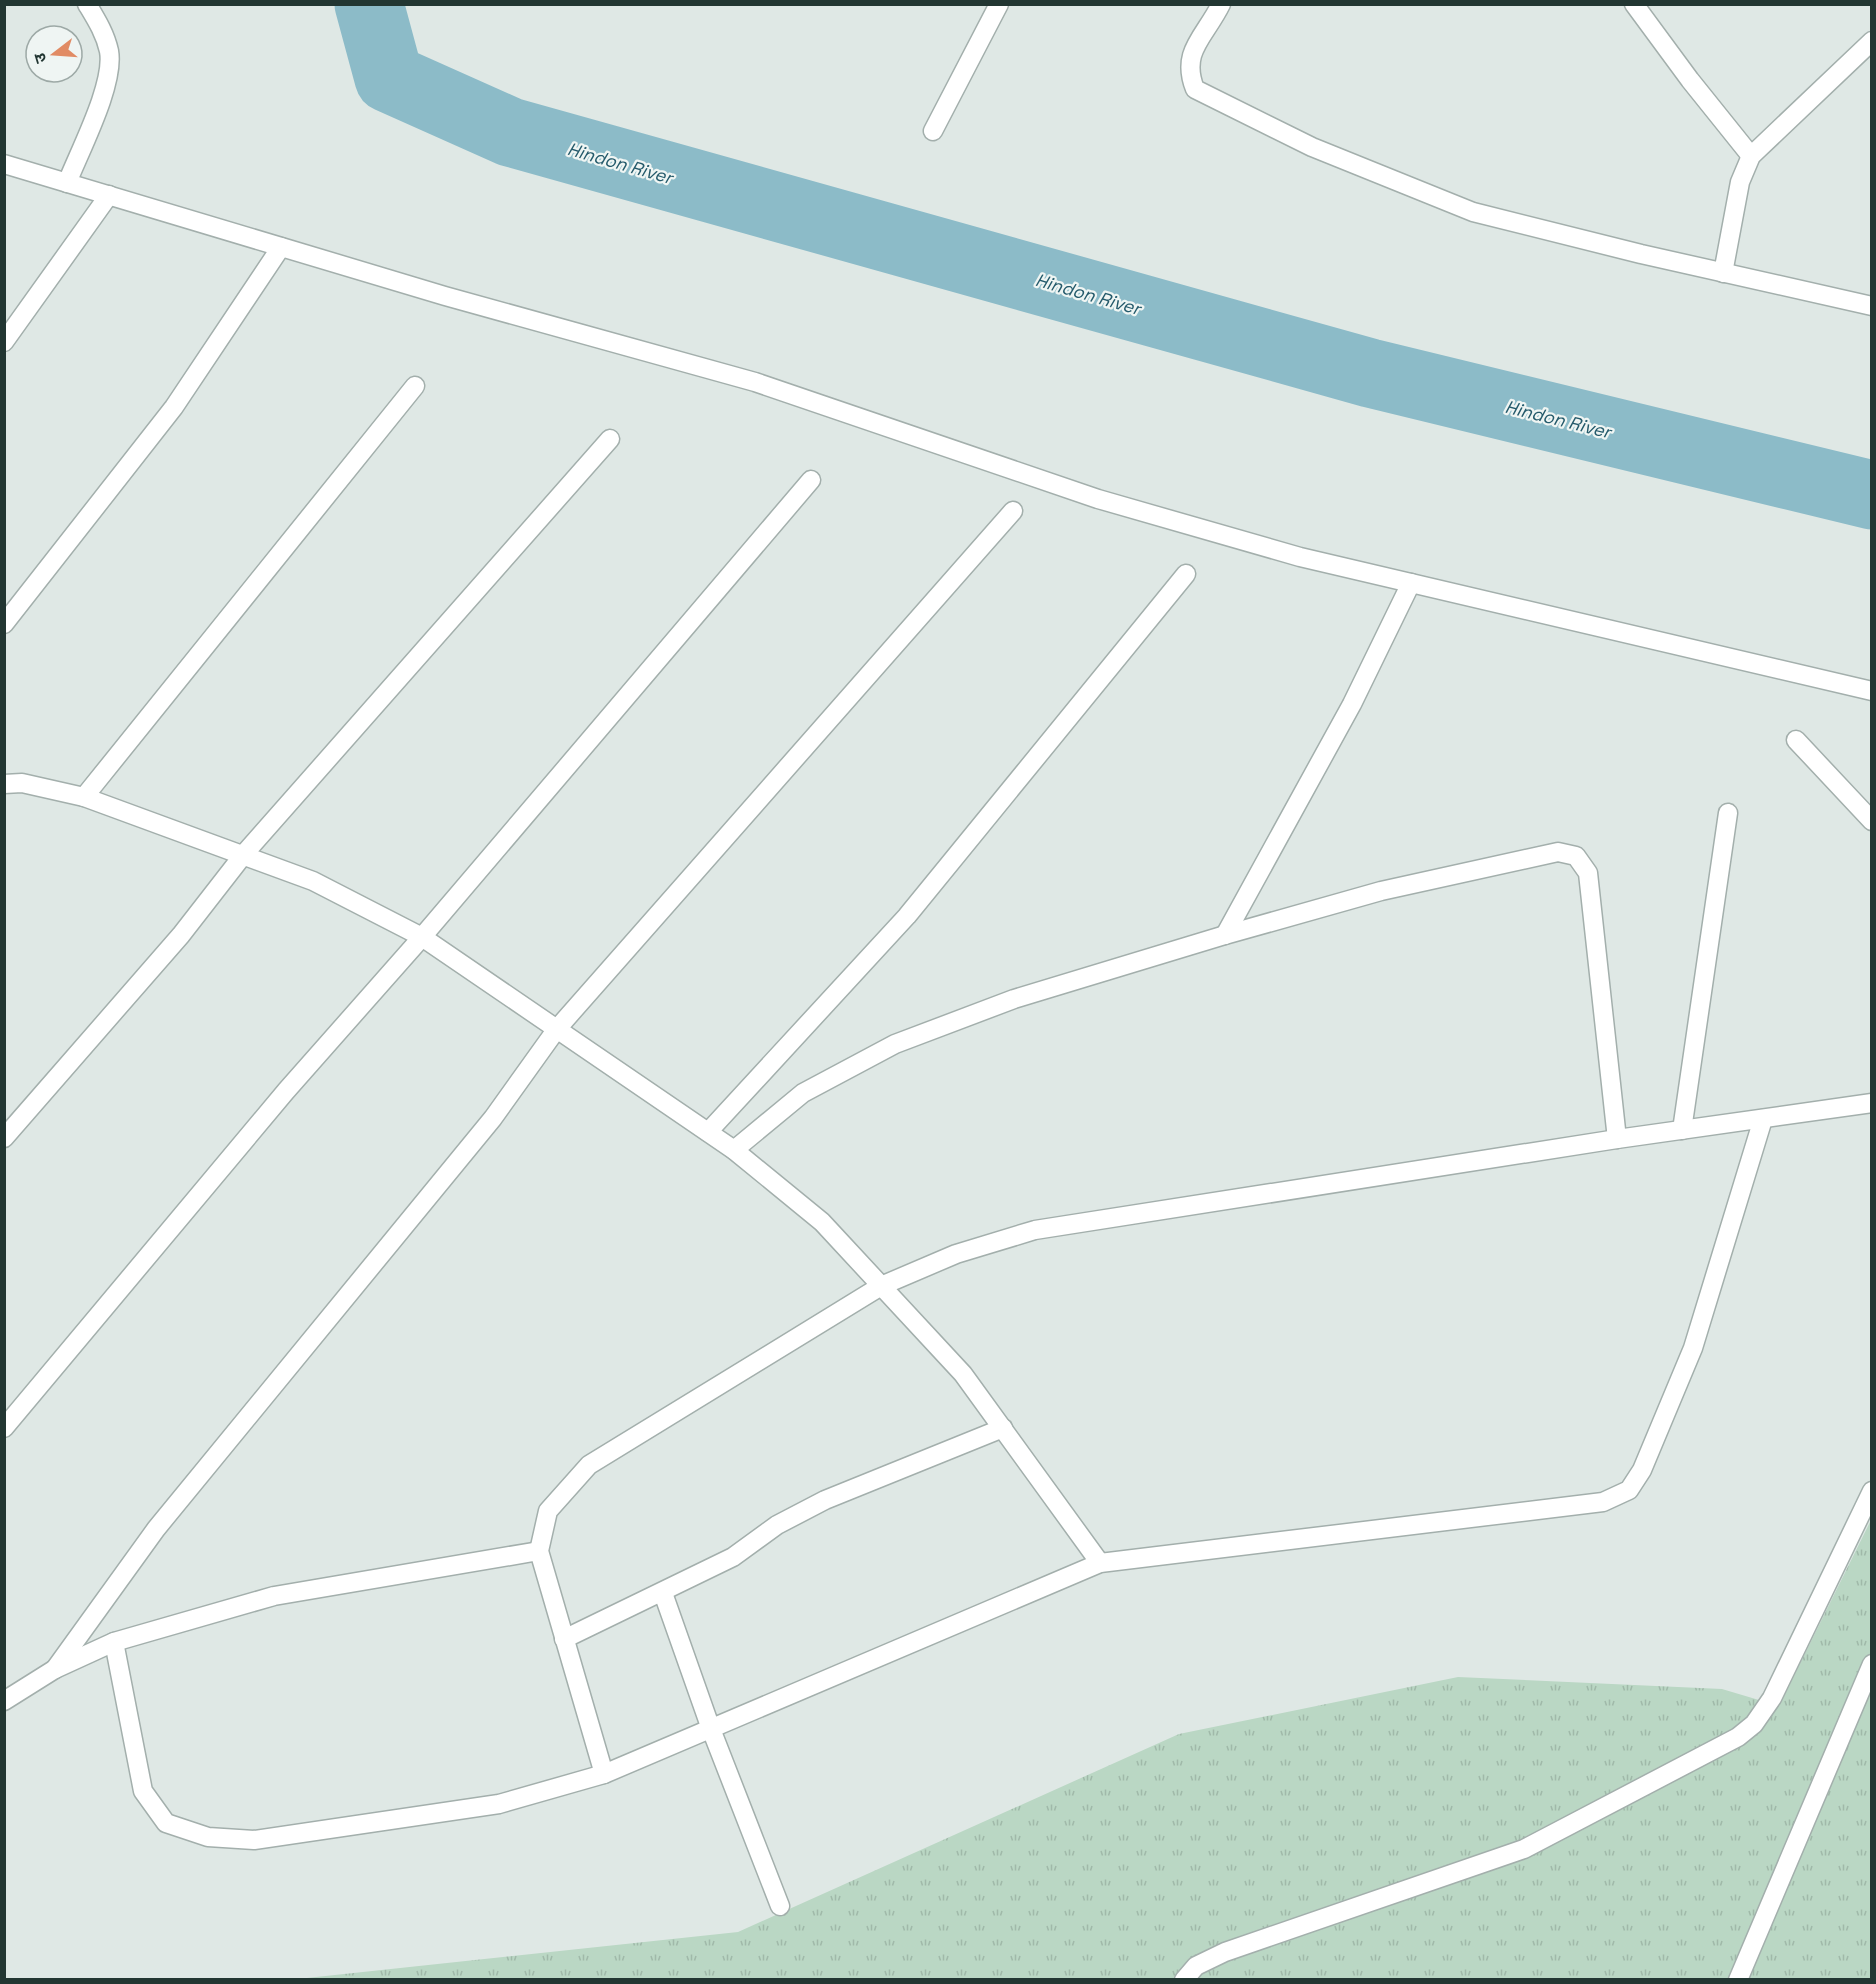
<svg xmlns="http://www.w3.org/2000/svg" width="1876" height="1984" font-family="'Space Grotesk','Noto Sans Devanagari',sans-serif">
  <defs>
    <pattern id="park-tufts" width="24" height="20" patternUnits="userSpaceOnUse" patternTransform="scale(1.5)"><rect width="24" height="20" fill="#bad7c4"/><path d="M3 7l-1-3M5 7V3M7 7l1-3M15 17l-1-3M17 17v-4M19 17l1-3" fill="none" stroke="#a0b9a9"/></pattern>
  </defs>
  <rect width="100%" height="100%" fill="#dfe8e5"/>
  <polygon fill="url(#park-tufts)" points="1871,1520 1871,1979 288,1980 738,1932 1179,1734 1458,1677 1722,1689 1779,1706"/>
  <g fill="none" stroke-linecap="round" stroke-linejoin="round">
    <polyline stroke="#8cbbc8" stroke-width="69" points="369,4 389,78 510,132 1370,373 1872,495"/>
    <defs>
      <polyline id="lane" points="1738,1980 1872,1664"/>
      <g id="street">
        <path d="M 1221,4 C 1205,37 1180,51 1195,89 L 1312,147 L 1473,212 L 1641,254 L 1872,306"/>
        <polyline points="1634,4 1690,80 1751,156"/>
        <polyline points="933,131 999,4"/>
        <polyline points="4,164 445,296 755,382 1098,499 1300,557 1872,691"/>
        <path d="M 67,183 C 80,150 115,84 109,51 C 105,33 96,19 87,4"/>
        <polyline points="1723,273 1740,182 1751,156 1872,41"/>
        <polyline points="4,342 109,195"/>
        <polyline points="4,624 174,407 281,247"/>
        <polyline points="1796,740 1872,821"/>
        <polyline points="4,784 22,783 84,797 313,881 422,937 734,1150 822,1222 963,1374 1100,1563"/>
        <polyline points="84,797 415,386"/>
        <polyline points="1225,935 1352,704 1411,583"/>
        <polyline points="1682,1130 1728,813"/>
        <polyline points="708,1132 907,916 1186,574"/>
        <polyline points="4,1138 181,935 244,854 610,439"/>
        <polyline points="734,1150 803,1093 895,1044 1014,999 1225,935 1381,891 1558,852 1576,856 1588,873 1617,1139"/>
        <polyline points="4,1428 286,1091 422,937 811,480"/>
        <polyline points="663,1593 711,1729 780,1906"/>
        <polyline points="564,1639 733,1557 777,1525 825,1500 1003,1428"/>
        <polyline points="114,1642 143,1791 166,1823 208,1837 254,1840 499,1804 604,1774 1100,1563 1603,1502 1629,1490 1642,1470 1693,1348 1763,1119"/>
        <polyline points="55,1669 156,1529 493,1118 556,1030 1013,511"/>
        <polyline points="4,1701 55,1669 114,1642 274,1596 539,1551"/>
        <polyline points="604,1774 539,1551 548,1511 589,1465 881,1286 956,1254 1035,1230 1617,1139 1872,1103"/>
        <polyline points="1184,1980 1196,1966 1225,1952 1524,1849 1738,1737 1754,1724 1772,1698 1872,1491"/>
      </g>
    </defs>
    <use href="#lane" stroke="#a3afac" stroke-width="21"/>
    <use href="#street" stroke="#a3afac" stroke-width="21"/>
    <use href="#lane" stroke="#fff" stroke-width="18"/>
    <use href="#street" stroke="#fff" stroke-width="18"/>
  </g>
  <g text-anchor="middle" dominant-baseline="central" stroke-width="4.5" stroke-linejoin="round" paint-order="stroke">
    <g font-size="18" font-style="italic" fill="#245a6b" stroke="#eff5f3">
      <text transform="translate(620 163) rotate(16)">Hindon River</text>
      <text transform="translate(1088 294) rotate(16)">Hindon River</text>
      <text transform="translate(1558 419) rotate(14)">Hindon River</text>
    </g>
  </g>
  <rect width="1876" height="1984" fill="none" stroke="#223632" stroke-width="12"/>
  <g transform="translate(54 54) rotate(253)"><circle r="28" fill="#eff5f3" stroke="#9da9a6" stroke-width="1.5"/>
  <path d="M0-4.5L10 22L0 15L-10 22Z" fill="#e18b64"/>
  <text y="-9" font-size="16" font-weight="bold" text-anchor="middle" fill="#223632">उ</text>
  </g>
</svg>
